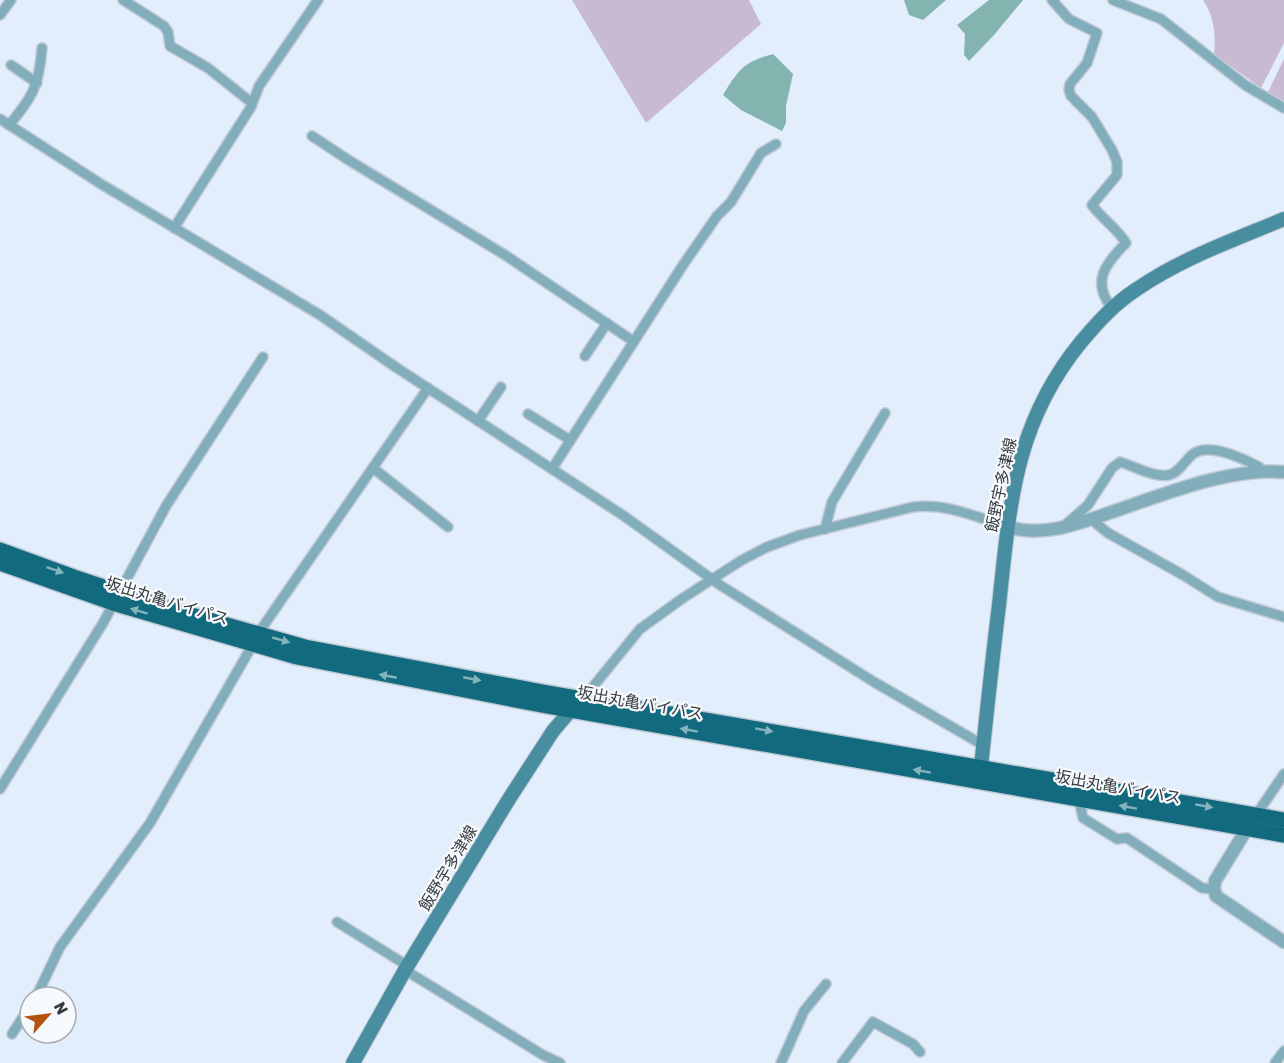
<svg xmlns="http://www.w3.org/2000/svg" width="1284" height="1063" font-family="Rubik,'Noto Sans JP',sans-serif">
  <rect width="100%" height="100%" fill="#e2eefb"/>
  <g fill="#c8bad0">
    <polygon points="572,0 749,0 761,24 646,123"/>
    <path d="M 1203,0 L 1284,0 L 1284,43 L 1261,88 L 1214,54 C 1216,35 1214,16 1203,0 Z"/>
    <polygon points="1284,59 1284,104 1267,94"/>
  </g>
  <g fill="#84b4af">
    <polygon points="904,0 946,0 923,20 909,15"/>
    <polygon points="989,0 1023,0 994,35 969,61 964,55 965,34 957,25"/>
    <path d="M 773,54 L 793,74 L 786,106 L 786,123 L 782,131 L 741,110 L 723,95 C 739,69 743,62 773,54 Z"/>
  </g>
  <g fill="none" stroke-linecap="round" stroke-linejoin="round">
    <defs>
      <g id="minor">
        <polyline points="123,0 164,26 168,32 170,46 208,68 252,103"/>
        <path d="M 1052,0 L 1069,19 L 1097,33 L 1087,63 L 1070,84 L 1069,90 L 1071,96 L 1092,117 L 1112,150 L 1117,162 L 1117,175 L 1092,205 C 1102,219 1118,229 1126,243 C 1105,264 1091,282 1112,308"/>
        <polyline points="1113,0 1161,19 1245,85 1284,108"/>
        <polyline points="0,15 11,0"/>
        <polyline points="11,65 37,83"/>
        <polyline points="0,119 101,184 320,315 397,368 624,516 720,585 874,682 983,745"/>
        <path d="M 9,125 C 33,97 39,85 42,48"/>
        <polyline points="312,136 350,161 505,255 633,341"/>
        <polyline points="174,228 251,107 259,86 318,0"/>
        <polyline points="585,356 607,323"/>
        <polyline points="528,414 570,440"/>
        <polyline points="478,421 501,387"/>
        <polyline points="373,468 448,527"/>
        <polyline points="552,469 683,265 717,216 731,202 761,153 776,144"/>
        <polyline points="1092,520 1108,533 1183,575 1218,597 1284,617"/>
        <path d="M 1063,527 L 1088,505 L 1112,468 L 1120,462 C 1134,466 1154,478 1169,475 C 1179,473 1185,460 1193,454 C 1209,442 1244,459 1259,467 L 1261,471"/>
        <polyline points="825,529 832,502 885,413"/>
        <path d="M 583,699 L 640,629 L 683,598 L 742,560 L 767,547 L 800,535 L 913,507 C 947,503 976,517 1008,527"/>
        <polyline points="0,789 103,623 166,506 263,357"/>
        <polyline points="1079,799 1083,818 1117,839 1127,838 1202,888 1214,889"/>
        <polyline points="1256,815 1284,774"/>
        <polyline points="337,922 408,966"/>
        <polyline points="405,970 543,1055 560,1063"/>
        <polyline points="36,997 60,947 150,823 264,625 428,388"/>
        <polyline points="12,1034 30,1006"/>
        <polyline points="781,1063 804,1011 826,984"/>
        <polyline points="842,1063 873,1022 913,1044 920,1052"/>
        <polyline points="1275,1063 1284,1051"/>
      </g>
      <g id="tertiary">
        <path d="M 1008,527 C 1041,537 1075,525 1106,514 C 1160,496 1228,467 1284,472"/>
        <polyline points="1251,822 1215,881 1214,888 1216,896 1284,942"/>
      </g>
      <g id="secondary">
        <path d="M 980,776 C 986,719 992,662 999,605 C 1010,504 1014,424 1081,342 C 1098,322 1115,303 1137,289 C 1182,258 1234,240 1284,219"/>
        <polyline points="353,1063 405,970 509,799 553,731 576,704"/>
      </g>
      <g id="trunk">
        <polyline points="0,550 74,577 170,609 305,647 543,692 1284,820"/>
        <polyline points="0,563 113,603 297,657 541,705 1284,835"/>
      </g>
    </defs>
    <use href="#minor" stroke="#c0cad6" stroke-width="12"/>
    <use href="#tertiary" stroke="#c0cad6" stroke-width="15"/>
    <use href="#secondary" stroke="#c0cad6" stroke-width="16"/>
    <use href="#trunk" stroke="#c0cad6" stroke-width="18"/>
    <use href="#minor" stroke="#82adba" stroke-width="9"/>
    <use href="#tertiary" stroke="#82adba" stroke-width="12"/>
    <use href="#secondary" stroke="#498da1" stroke-width="14"/>
    <use href="#trunk" stroke="#116a7e" stroke-width="15"/>
  </g>
  <defs><path id="oneway-solid" d="M-6-.8H1V-3.2L6.5 0L1 3.2V.8H-6Z" transform="scale(1.5)"/></defs>
  <g fill="#84b2bd">
    <use href="#oneway-solid" transform="translate(55 570) rotate(19)"/>
    <use href="#oneway-solid" transform="translate(139 611) rotate(-163)"/>
    <use href="#oneway-solid" transform="translate(281 640) rotate(16)"/>
    <use href="#oneway-solid" transform="translate(388 676) rotate(-169)"/>
    <use href="#oneway-solid" transform="translate(472 679) rotate(11)"/>
    <use href="#oneway-solid" transform="translate(689 730) rotate(-170)"/>
    <use href="#oneway-solid" transform="translate(764 730) rotate(10)"/>
    <use href="#oneway-solid" transform="translate(922 771) rotate(-170)"/>
    <use href="#oneway-solid" transform="translate(1204 806) rotate(10)"/>
    <use href="#oneway-solid" transform="translate(1128 807) rotate(-170)"/>
  </g>
  <g text-anchor="middle" dominant-baseline="central" stroke-width="4.5" stroke-linejoin="round" paint-order="stroke">
    <g font-size="16" fill="#373c41" stroke="#f7fafc">
      <text transform="translate(1001 485) rotate(-78)">飯野宇多津線</text>
      <text transform="translate(167 601) rotate(17)">坂出丸亀バイパス</text>
      <text transform="translate(640 703) rotate(10)">坂出丸亀バイパス</text>
      <text transform="translate(1118 787) rotate(10)">坂出丸亀バイパス</text>
      <text transform="translate(448 868) rotate(-59)">飯野宇多津線</text>
    </g>
  </g>
  <g transform="translate(48 1015) rotate(62)"><circle r="28" fill="#f7fafc" stroke="#aaaeb1" stroke-width="1.5"/>
  <path d="M0-4.5L10 22L0 15L-10 22Z" fill="#b55412"/>
  <text y="-9" font-size="16" font-weight="bold" text-anchor="middle" fill="#373c41">N</text>
  </g>
</svg>
